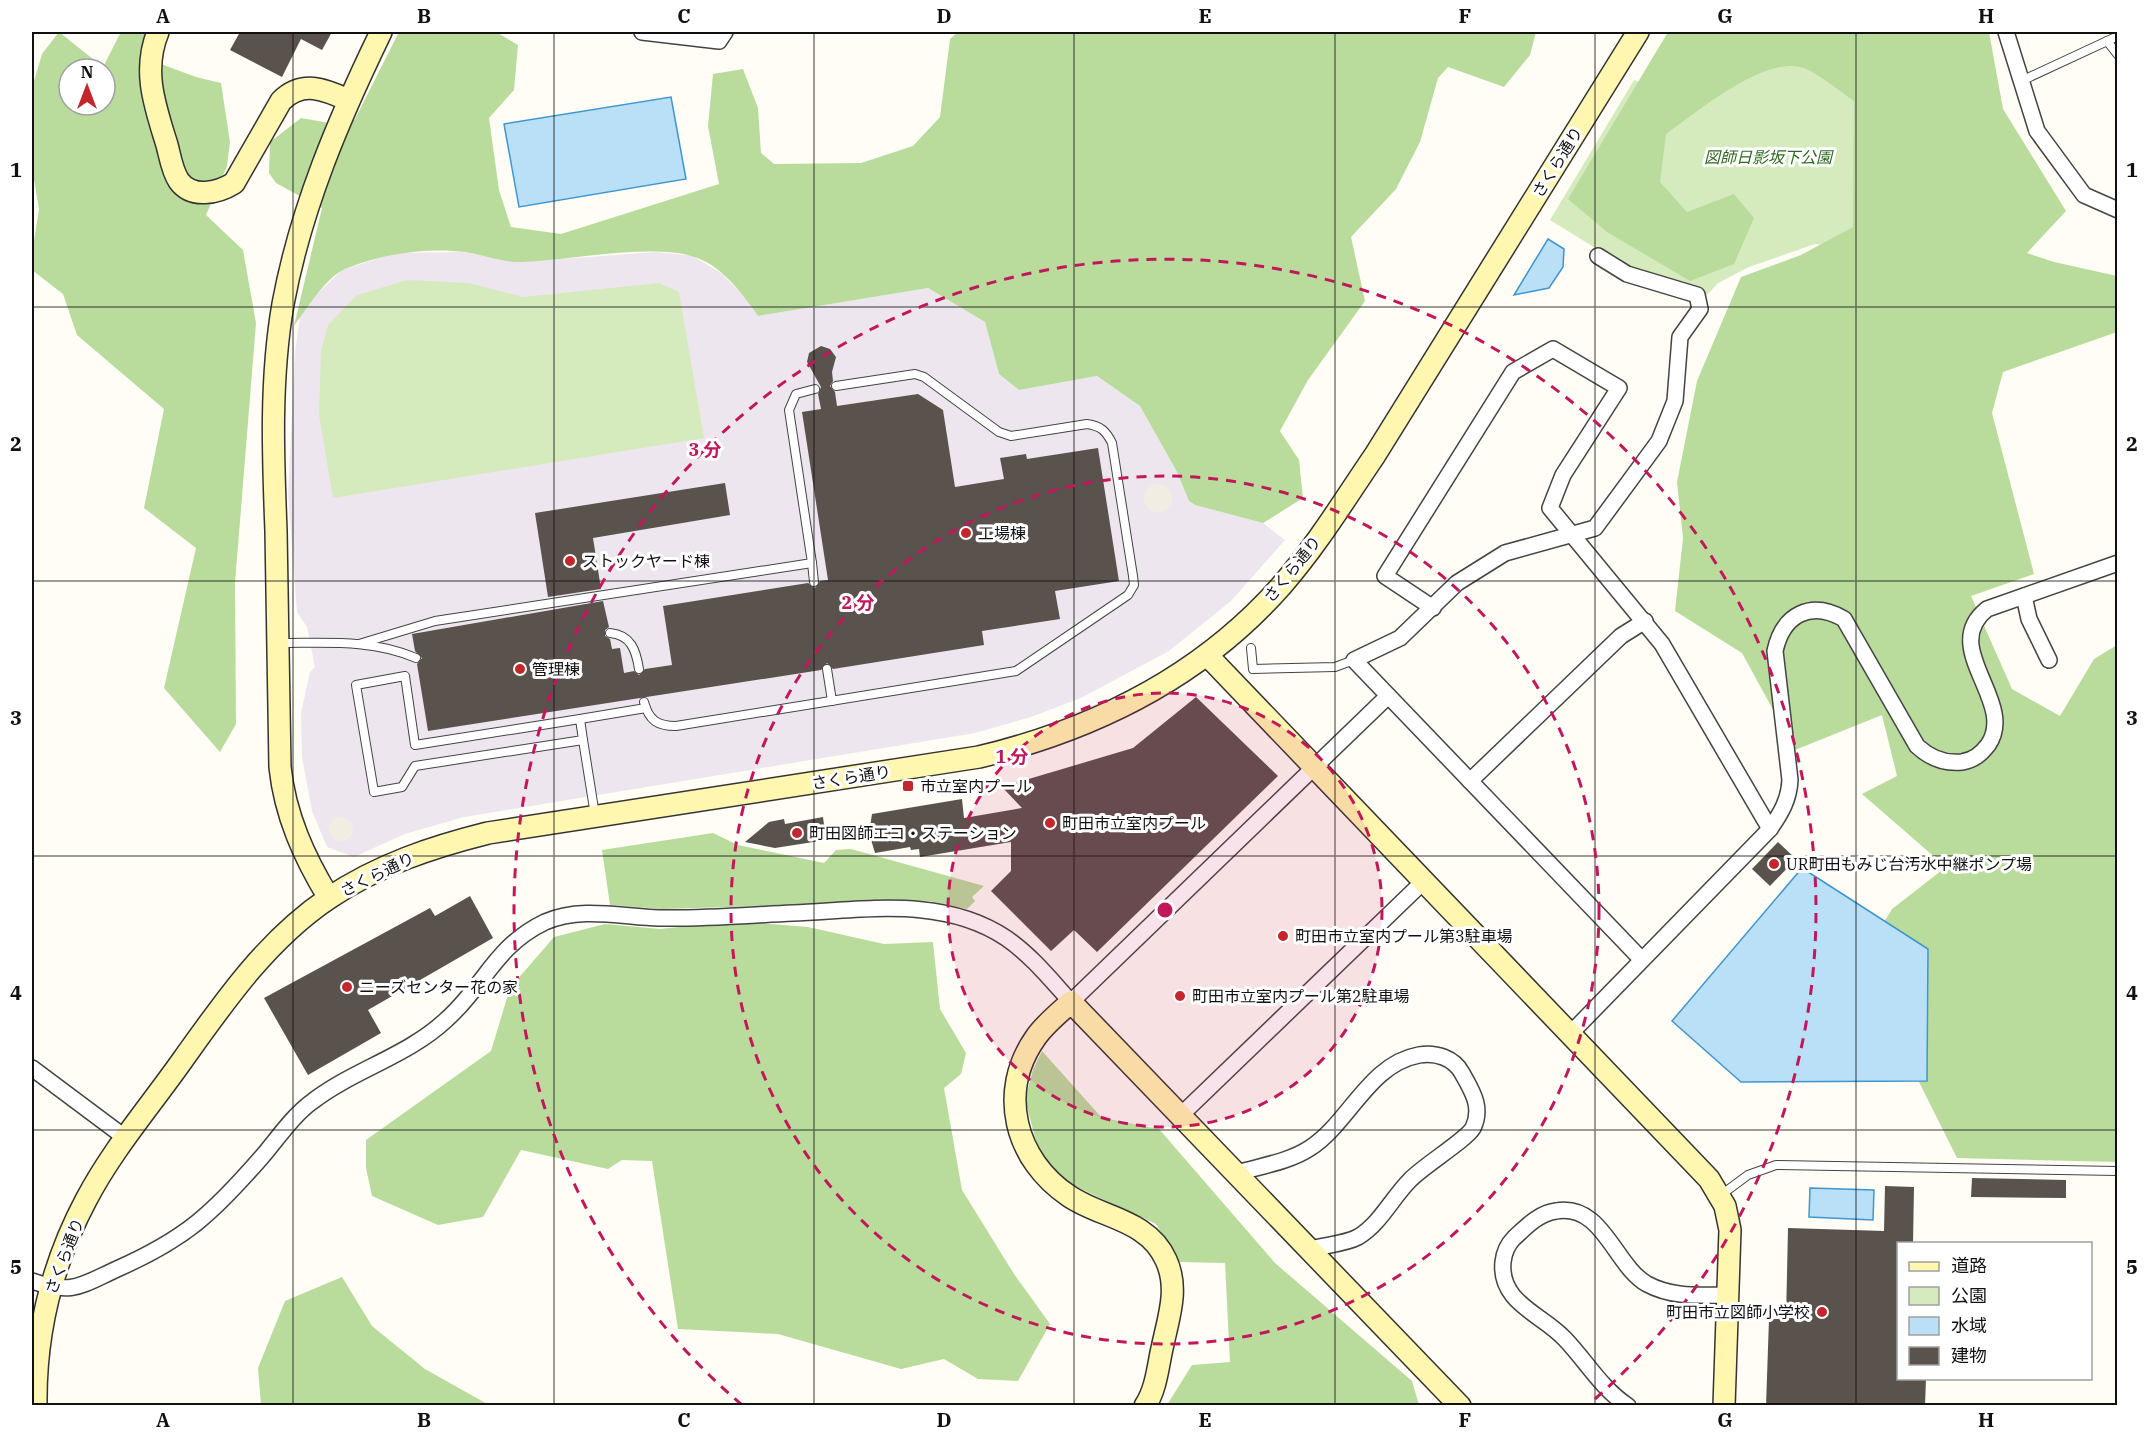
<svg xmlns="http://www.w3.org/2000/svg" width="2149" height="1437" font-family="'IBM Plex Serif','Noto Sans JP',serif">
  <rect width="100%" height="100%" fill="#fffdf5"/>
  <polygon fill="#eee6ef" points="463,252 520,262 656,252 693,256 721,273 743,295 758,316 928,288 985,322 999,374 1019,390 1097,376 1140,406 1177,472 1189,501 1195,505 1263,523 1285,540 1231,601 1169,651 1081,698 1031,717 975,733 464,817 405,834 354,857 327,847 312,811 302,757 301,713 310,672 315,667 307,627 297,612 288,494 295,352 300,317 317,294 342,270 396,253"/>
  <g fill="#d5ebbd">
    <polygon points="1800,41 1869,97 1868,249 1815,244 1749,267 1718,283 1706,296 1639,275 1550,220 1634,80 1674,94"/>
    <polygon points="407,280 469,283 523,297 659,283 679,292 704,438 333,498 319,415 321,351 328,325 357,295"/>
  </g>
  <g fill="#b9dc9c" fill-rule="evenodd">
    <path d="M 59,32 L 103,67 L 121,32 L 156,32 L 150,60 L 196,77 L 221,83 L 230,142 L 227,166 L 206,215 L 243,250 L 256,323 L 235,583 L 236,724 L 220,752 L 164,688 L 196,548 L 144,508 L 164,409 L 77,335 L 63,294 L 32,270 L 32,254 L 39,209 L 32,168 L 32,88 L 42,54 ZM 69,69 L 105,69 L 105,105 L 69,105 Z"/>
    <path d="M 399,32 L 496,32 L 518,45 L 514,90 L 489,118 L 499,190 L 511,227 L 561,234 L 719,184 L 708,126 L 713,74 L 743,69 L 758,108 L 761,153 L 774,164 L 861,163 L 913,146 L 940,117 L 950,39 L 958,32 L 1536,32 L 1530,55 L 1504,87 L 1448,67 L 1438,78 L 1420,142 L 1396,189 L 1351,237 L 1365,301 L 1308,380 L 1280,431 L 1299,460 L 1303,498 L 1263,523 L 1195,505 L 1189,501 L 1177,472 L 1140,406 L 1097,376 L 1019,390 L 999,374 L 985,322 L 928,288 L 758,316 C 742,293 720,263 691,256 C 648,244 571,260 523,262 C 504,263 484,255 465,252 C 426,247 381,254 345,269 C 326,277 306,310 294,326 L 322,208 L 276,183 L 269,173 L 270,142 L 301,118 L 346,126 L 355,119 Z"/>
    <path d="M 1668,32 L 1989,32 L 2003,109 L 2066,211 L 2027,253 L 2054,262 L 2117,276 L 2117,332 L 2003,372 L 1992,413 L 2034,574 L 1971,596 L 2012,689 L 2060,716 L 2094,659 L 2117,645 L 2117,1162 L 1957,1158 L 1912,1068 L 1863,957 L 1892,909 L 1946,867 L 1862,794 L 1897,776 L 1882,715 L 1795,750 L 1742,653 L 1675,611 L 1683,538 L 1677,482 L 1697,381 L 1741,277 L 1801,255 L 1853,227 L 1854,101 C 1839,91 1821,75 1804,68 C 1765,54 1696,113 1666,134 L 1660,182 L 1687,212 L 1734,194 L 1754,218 L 1734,264 L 1690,281 L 1607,232 L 1568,199 Z"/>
    <polygon points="713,833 738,845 824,863 836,850 851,849 984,886 972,897 975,901 967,909 929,901 662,909 610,905 602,850"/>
    <polygon points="736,921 808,927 884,944 933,942 940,1009 966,1053 961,1074 944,1088 962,1190 1014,1274 1050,1324 1018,1381 978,1379 944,1359 901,1369 778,1334 678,1329 652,1161 622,1160 608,1169 521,1150 483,1217 438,1225 372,1196 366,1168 366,1140 491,1051 510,988 554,937 605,924 660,929"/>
    <polygon points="1042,1051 1102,1118 1159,1129 1275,1263 1412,1381 1419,1405 1167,1405 1192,1365 1230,1362 1225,1263 1179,1262 1156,1224 1066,1182 1039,1152 1025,1100 1033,1070"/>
    <polygon points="342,1277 372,1326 425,1369 489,1405 261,1405 258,1368 285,1301"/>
  </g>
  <g fill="#f1ede2">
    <circle cx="1158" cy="498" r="14"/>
    <circle cx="341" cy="829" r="12"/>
  </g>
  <g fill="#b9e0f7" stroke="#3f96cf" stroke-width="1.5">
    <polygon points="671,97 686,179 519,207 504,124"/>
    <polygon points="1548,239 1564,249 1563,267 1549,288 1514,295"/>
    <polygon points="1802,868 1928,949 1927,1081 1741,1082 1672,1021"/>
    <polygon points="1810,1188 1874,1190 1873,1220 1809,1217"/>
  </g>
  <g fill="#5a524d">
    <polygon points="240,32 332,32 322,50 301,39 282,77 230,50"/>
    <polygon points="821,346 830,349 836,357 832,372 833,381 830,386 835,392 837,406 918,394 943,410 955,487 1004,479 1000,458 1026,454 1027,459 1098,448 1119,581 1055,591 1060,619 982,631 984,645 833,669 827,663 821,670 428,731 417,664 422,658 415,651 412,634 603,601 609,627 605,630 605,636 610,639 612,649 620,648 624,673 634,671 639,675 645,669 672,665 663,606 808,583 815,588 820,581 828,580 802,412 821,409 818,394 821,387 807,362 809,353"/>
    <polygon points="725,483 730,515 593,538 601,589 548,597 535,513"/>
    <polygon points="1196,697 1278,776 1097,952 1074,930 1051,951 991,891 1011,871 1011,842 920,857 919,849 911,850 910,847 875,853 869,833 872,814 962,799 964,818 1022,808 1002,787 1133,748"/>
    <polygon points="823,817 826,840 775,848 745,842 769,822 784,819 785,824"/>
    <polygon points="1778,842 1796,859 1770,886 1752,869"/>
    <polygon points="470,896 493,938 368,1010 381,1033 308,1075 264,998 430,908 435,916"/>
    <polygon points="1972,1178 2066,1180 2066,1198 1971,1197"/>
    <polygon points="1885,1186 1914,1187 1913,1244 1899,1244 1899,1378 1926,1378 1925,1406 1766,1406 1769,1319 1786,1319 1788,1228 1884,1231"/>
  </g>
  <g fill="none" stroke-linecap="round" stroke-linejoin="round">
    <defs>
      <g id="lane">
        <polyline points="2107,41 2118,55"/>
        <polyline points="2021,81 2118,36"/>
        <polyline points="812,563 814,582"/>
        <path d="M 610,633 C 631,635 636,650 639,669"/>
        <path d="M 280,643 C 326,643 373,639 416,658"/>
        <polyline points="359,644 435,621 812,563 789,410 796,394 815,389"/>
        <polyline points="1251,648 1253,669 1335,667 1354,660"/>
        <polyline points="827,669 832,701"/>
        <polygon points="405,676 415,745 580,719 583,740 415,766 402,787 374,792 356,685"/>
        <path d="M 644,702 C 649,721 658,726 676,726 L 1016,671 L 1128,595 L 1134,585 L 1133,576 L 1112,443 C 1106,431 1101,426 1087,424 L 1011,436 L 999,432 L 924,377 L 915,374 L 836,386"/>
        <polyline points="580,719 646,708"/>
        <polyline points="583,740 595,815"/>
        <polyline points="1721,1195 1748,1175 1776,1165 2117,1171"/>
      </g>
      <g id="street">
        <polyline points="642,32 719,41 725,32"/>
        <polyline points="2006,32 2037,131 2084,195 2118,210"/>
        <polyline points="1598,256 1627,274 1697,295 1700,309 1680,337 1675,401 1659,441 1595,528 1505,553 1457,583 1400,638 1354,660 1641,959"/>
        <polyline points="2024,596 2029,619 2049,660"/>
        <polyline points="1433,608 1385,576 1513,372 1553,349 1619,388 1563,475 1550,508 1662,644 1770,829"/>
        <polyline points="1470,781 1621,636 1645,621"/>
        <path d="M 1571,1033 L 1770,829 C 1781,813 1789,800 1790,780 L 1775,651 C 1783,614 1811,600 1844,619 L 1917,746 C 1930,758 1944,764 1962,762 C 1974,760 1981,754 1988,745 C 2018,702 1938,648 1987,609 L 2118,563"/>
        <polyline points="32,1068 127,1139"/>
        <polyline points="1181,1115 1424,881"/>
        <path d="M 1237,1173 C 1260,1166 1289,1162 1310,1148 C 1349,1123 1369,1064 1419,1055 C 1436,1052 1454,1058 1462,1073 C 1472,1091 1483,1107 1473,1128 C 1466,1140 1423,1166 1410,1180 C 1392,1198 1380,1224 1358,1237 C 1345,1244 1325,1245 1310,1249"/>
        <path d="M 32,1281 C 72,1295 80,1286 117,1269 C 185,1239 212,1214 260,1159 C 276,1141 292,1116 313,1101 C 355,1069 408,1056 447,1019 C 485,985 495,946 545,922 C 581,906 622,917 659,918 C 704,919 749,915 793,913 C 865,910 943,896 1006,938 C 1031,955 1051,980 1071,1002 L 1388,696"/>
        <path d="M 1628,1406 C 1602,1389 1586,1361 1565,1339 C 1542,1314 1499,1303 1503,1262 C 1504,1253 1508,1244 1514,1238 C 1526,1227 1539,1213 1556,1211 C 1603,1203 1614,1265 1647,1284 C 1673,1298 1700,1295 1728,1295"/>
      </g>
      <g id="secondary">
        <path d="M 158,32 C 142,71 155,106 167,145 C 170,156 172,171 179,181 C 192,199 218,193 234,183 L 281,101 C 302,80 324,89 348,100"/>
        <polyline points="1208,656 1709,1179 1725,1206 1730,1230 1724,1406"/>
        <path d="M 329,898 C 304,857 285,815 280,767 C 279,688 278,609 276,531 C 273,455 270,379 283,304 C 301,207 339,119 381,32"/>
        <path d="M 36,1406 C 35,1334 52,1264 86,1200 C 112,1150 151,1105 184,1058 C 226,999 268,939 329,898 C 378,865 432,847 488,833 L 979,757 C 1096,729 1202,676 1282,585 C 1317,545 1345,499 1375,455 L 1638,32"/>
        <path d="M 1145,1406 C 1157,1388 1158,1364 1163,1344 C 1169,1316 1179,1288 1166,1260 C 1148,1219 1101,1218 1069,1196 C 1015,1160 997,1092 1036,1037 C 1045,1024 1059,1013 1071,1002 L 1460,1406"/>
      </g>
    </defs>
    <use href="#lane" stroke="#444" stroke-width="10"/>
    <use href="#street" stroke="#444" stroke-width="18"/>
    <use href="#secondary" stroke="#333" stroke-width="24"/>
    <use href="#lane" stroke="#fff" stroke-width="8"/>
    <use href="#street" stroke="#fff" stroke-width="15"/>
    <use href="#secondary" stroke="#fff6b0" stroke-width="21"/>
  </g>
  <path fill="none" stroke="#111" stroke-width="1.5" stroke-opacity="0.55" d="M 293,32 L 293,1406M 554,32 L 554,1406M 814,32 L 814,1406M 1074,32 L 1074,1406M 1335,32 L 1335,1406M 1595,32 L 1595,1406M 1856,32 L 1856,1406M 32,307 L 2118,307M 32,581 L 2118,581M 32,856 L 2118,856M 32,1130 L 2118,1130"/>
  <circle cx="1165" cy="910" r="217" fill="#c2185b" fill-opacity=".12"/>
  <g fill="none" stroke="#c2185b" stroke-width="3" stroke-dasharray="10 8">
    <circle cx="1165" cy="910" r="217"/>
    <circle cx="1165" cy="910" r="434"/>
    <path d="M742 1405A651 651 0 1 1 1588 1405"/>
  </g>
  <g fill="#c4262e" stroke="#fff" stroke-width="2">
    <circle cx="966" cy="533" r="6"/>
    <circle cx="570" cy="561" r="6"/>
    <circle cx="520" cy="669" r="6"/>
    <rect x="902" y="780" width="12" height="12" rx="3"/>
    <circle cx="1050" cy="823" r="6"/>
    <circle cx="797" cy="833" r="6"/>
    <circle cx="1774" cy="864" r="6"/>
    <circle cx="1283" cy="936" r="6"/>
    <circle cx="347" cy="987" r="6"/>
    <circle cx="1180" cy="996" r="6"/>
    <circle cx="1822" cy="1312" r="6"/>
  </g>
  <g text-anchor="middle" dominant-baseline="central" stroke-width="6" stroke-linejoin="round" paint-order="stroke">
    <g font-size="16" font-style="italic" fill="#2f6b1f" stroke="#fff">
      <text x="1768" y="157">図師日影坂下公園</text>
    </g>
    <g font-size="16" fill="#111" stroke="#fff">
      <text transform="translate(1557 162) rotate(-58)">さくら通り</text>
      <text transform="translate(1292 569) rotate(-51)">さくら通り</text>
      <text transform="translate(851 777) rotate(-9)">さくら通り</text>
      <text transform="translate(377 874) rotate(-26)">さくら通り</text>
      <text transform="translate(64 1256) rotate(-69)">さくら通り</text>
    </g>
    <g font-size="16" fill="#111" stroke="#fff" text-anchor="start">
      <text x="978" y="533">工場棟</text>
      <text x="582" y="561">ストックヤード棟</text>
      <text x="532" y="669">管理棟</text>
      <text x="920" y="786">市立室内プール</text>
      <text x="1062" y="823">町田市立室内プール</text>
      <text x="809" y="833">町田図師エコ・ステーション</text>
      <text x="1786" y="864">UR町田もみじ台汚水中継ポンプ場</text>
      <text x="1295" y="936">町田市立室内プール第3駐車場</text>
      <text x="359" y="987">ニーズセンター花の家</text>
      <text x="1192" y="996">町田市立室内プール第2駐車場</text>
      <text x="1810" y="1312" text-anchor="end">町田市立図師小学校</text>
    </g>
  </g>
  <circle cx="1165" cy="910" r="9" fill="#c2185b" stroke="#fff" stroke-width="3"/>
  <g font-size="18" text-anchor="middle" font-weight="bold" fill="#c2185b" stroke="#fff" stroke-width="6" stroke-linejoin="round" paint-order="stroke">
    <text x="705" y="456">3 分</text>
    <text x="858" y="609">2 分</text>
    <text x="1012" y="763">1 分</text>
  </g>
  <rect width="2149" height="1437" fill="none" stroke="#ffffff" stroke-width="66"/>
  <rect x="1897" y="1242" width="195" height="138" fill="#ffffff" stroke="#a0a0a0" stroke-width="1.5"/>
  <rect x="1909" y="1262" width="30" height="9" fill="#fff6b0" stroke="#a0a0a0" stroke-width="1.5"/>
  <text x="1951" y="1272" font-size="18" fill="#111111">道路</text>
  <rect x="1909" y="1287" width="30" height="18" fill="#d5ebbd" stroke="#a0a0a0" stroke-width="1.5"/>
  <text x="1951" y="1302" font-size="18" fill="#111111">公園</text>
  <rect x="1909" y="1317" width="30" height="18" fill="#b9e0f7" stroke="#a0a0a0" stroke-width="1.5"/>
  <text x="1951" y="1332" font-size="18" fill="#111111">水域</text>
  <rect x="1909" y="1347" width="30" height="18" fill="#5a524d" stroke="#a0a0a0" stroke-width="1.5"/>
  <text x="1951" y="1362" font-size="18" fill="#111111">建物</text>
  <g transform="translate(87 87)"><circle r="28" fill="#ffffff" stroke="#a0a0a0" stroke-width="1.5"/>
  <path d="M0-4.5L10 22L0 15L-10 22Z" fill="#c4262e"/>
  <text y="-9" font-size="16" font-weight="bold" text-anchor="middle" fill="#111111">N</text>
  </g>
  <rect x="33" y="33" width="2083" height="1371" fill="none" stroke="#111" stroke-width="2"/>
  <g font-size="20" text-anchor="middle" font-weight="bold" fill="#111">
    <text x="163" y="23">A</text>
    <text x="424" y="23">B</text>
    <text x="684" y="23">C</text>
    <text x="944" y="23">D</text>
    <text x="1205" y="23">E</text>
    <text x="1465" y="23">F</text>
    <text x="1725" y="23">G</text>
    <text x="1986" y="23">H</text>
    <text x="16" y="177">1</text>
    <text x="2132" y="177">1</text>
    <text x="16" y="451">2</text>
    <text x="2132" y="451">2</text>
    <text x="16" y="725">3</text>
    <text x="2132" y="725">3</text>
    <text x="16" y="1000">4</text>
    <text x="2132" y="1000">4</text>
    <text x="16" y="1274">5</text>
    <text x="2132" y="1274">5</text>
    <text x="163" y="1427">A</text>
    <text x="424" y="1427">B</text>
    <text x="684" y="1427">C</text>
    <text x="944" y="1427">D</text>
    <text x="1205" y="1427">E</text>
    <text x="1465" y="1427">F</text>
    <text x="1725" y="1427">G</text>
    <text x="1986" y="1427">H</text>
  </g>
</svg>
